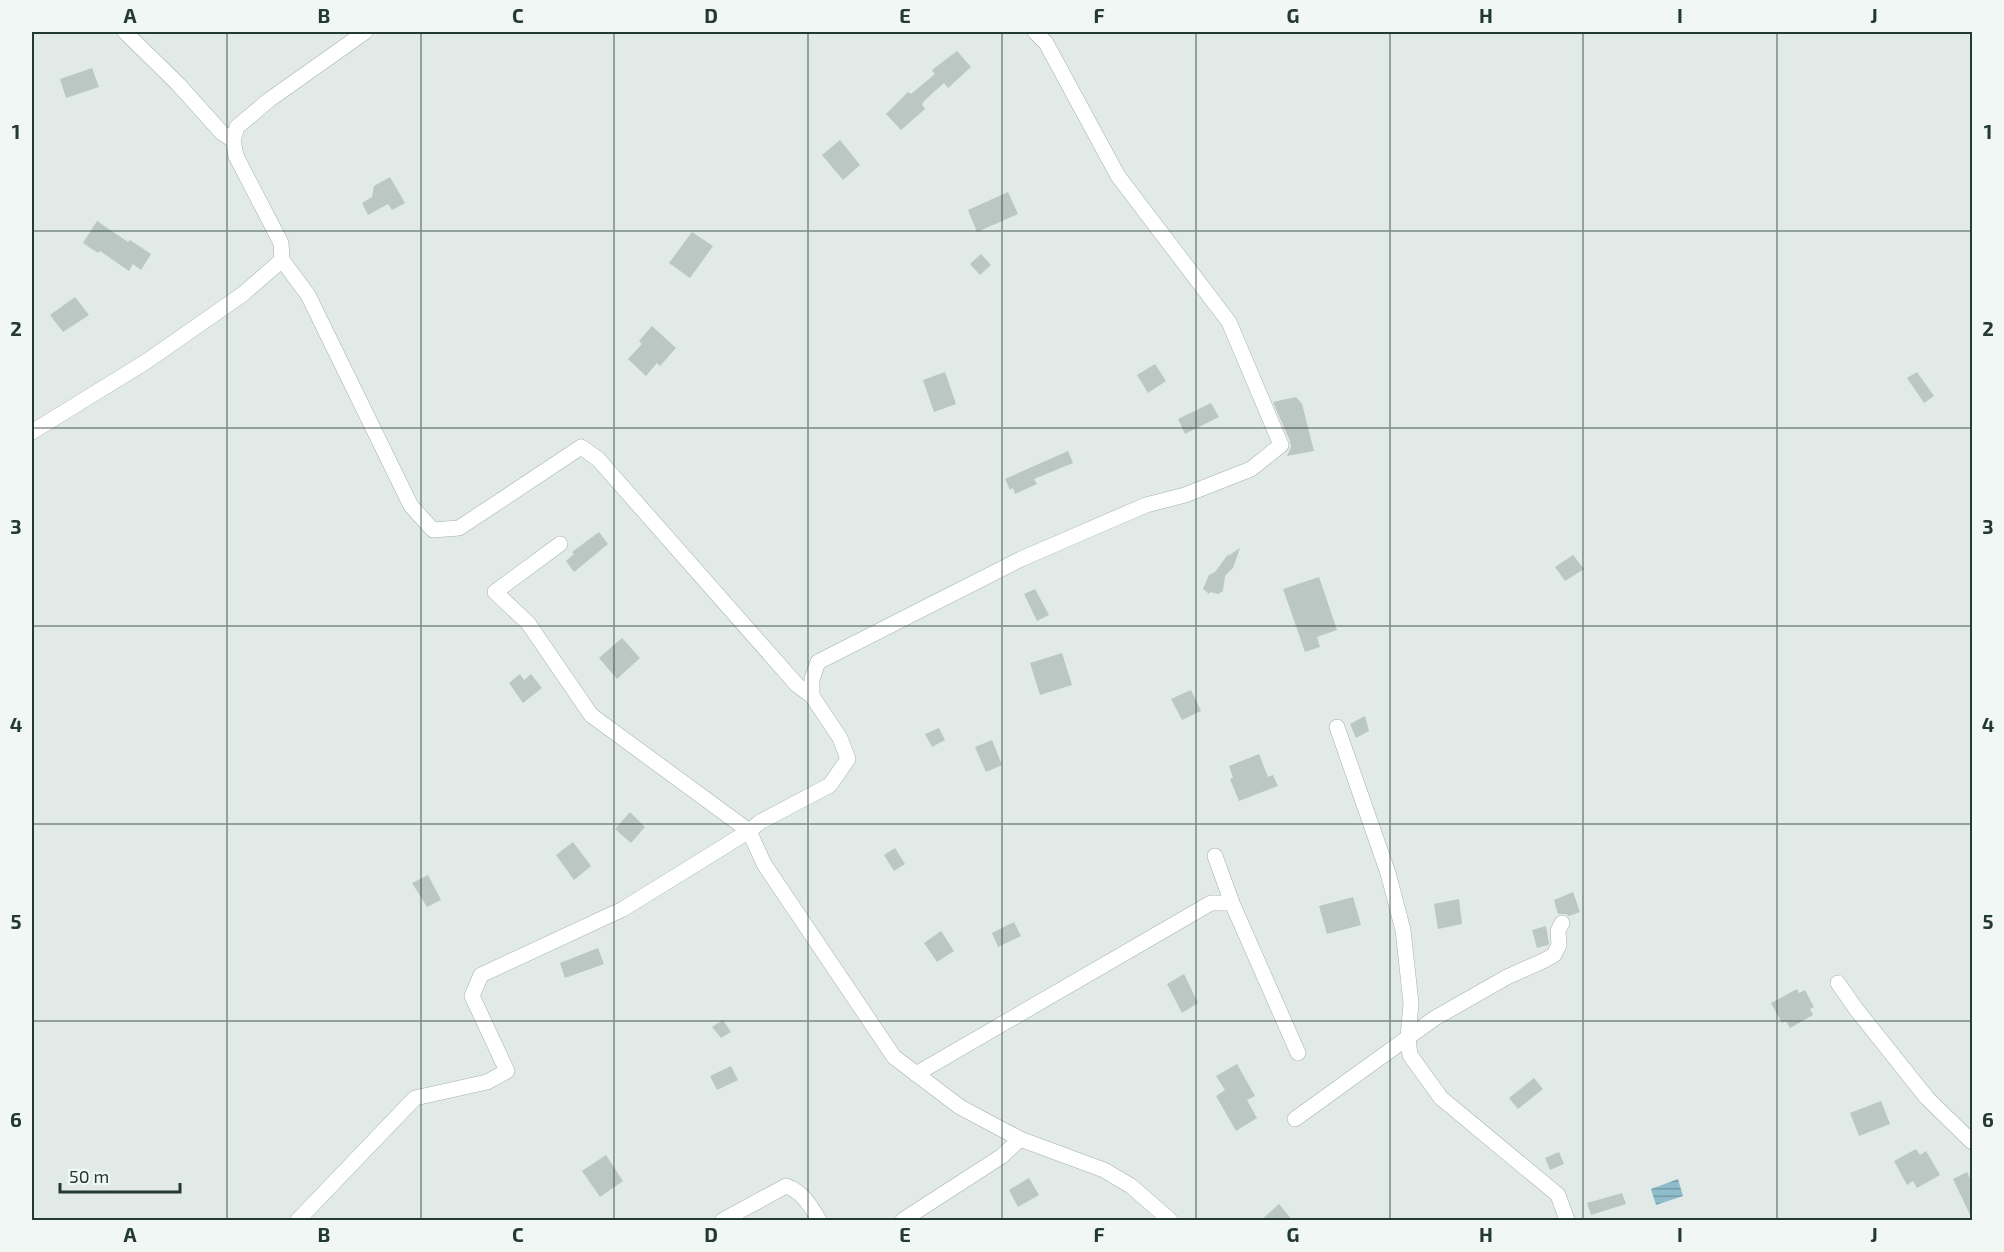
<svg xmlns="http://www.w3.org/2000/svg" width="2004" height="1252" font-family="'Exo 2',sans-serif">
  <defs>
    <pattern id="water-rules" width="6" height="5" patternUnits="userSpaceOnUse" patternTransform="scale(1.5)"><rect width="6" height="5" fill="#8ebcca"/><path d="M0 2.5h6" fill="none" stroke="#749aa5"/></pattern>
  </defs>
  <rect width="100%" height="100%" fill="#e1eae7"/>
  <polygon fill="url(#water-rules)" points="1678,1179 1683,1196 1656,1205 1651,1189"/>
  <g fill="#bac7c3">
    <polygon points="957,51 971,67 948,88 944,83 925,100 922,104 925,109 901,130 886,114 908,92 911,94 935,74 932,70"/>
    <polygon points="92,68 99,87 66,98 60,79"/>
    <polygon points="840,140 860,165 843,180 822,155"/>
    <polygon points="390,177 405,203 392,210 388,204 368,215 362,203 372,197 374,186"/>
    <polygon points="1008,192 1018,214 977,232 968,210"/>
    <polygon points="97,221 128,242 130,240 151,254 141,270 133,264 129,271 100,251 98,253 83,243"/>
    <polygon points="692,232 713,246 690,278 669,263"/>
    <polygon points="981,254 991,265 980,275 970,264"/>
    <polygon points="75,297 89,315 63,332 50,315"/>
    <polygon points="652,326 676,348 660,366 657,363 646,376 628,359 642,344 639,341"/>
    <polygon points="1155,364 1166,381 1148,393 1137,375"/>
    <polygon points="945,372 956,404 934,412 923,380"/>
    <polygon points="1917,372 1934,396 1924,403 1907,378"/>
    <polygon points="1296,397 1302,404 1314,451 1287,456 1291,447 1290,441 1273,402"/>
    <polygon points="1211,403 1219,417 1185,434 1178,419"/>
    <polygon points="1068,451 1073,463 1034,479 1037,484 1015,494 1013,488 1010,490 1005,479"/>
    <polygon points="599,532 608,544 574,572 566,561 574,554 572,552"/>
    <polygon points="1240,548 1233,568 1225,576 1223,591 1218,594 1210,592 1209,594 1203,589 1209,575 1215,572 1229,553 1228,556"/>
    <polygon points="1573,555 1584,569 1565,581 1555,567"/>
    <polygon points="1319,577 1337,630 1317,637 1320,647 1305,652 1283,589"/>
    <polygon points="1035,589 1049,615 1037,621 1024,594"/>
    <polygon points="622,638 640,658 617,679 599,658"/>
    <polygon points="1062,653 1072,685 1040,695 1030,663"/>
    <polygon points="520,674 524,680 531,674 542,688 523,703 509,683"/>
    <polygon points="1191,690 1201,711 1182,720 1171,699"/>
    <polygon points="1365,716 1369,731 1356,738 1350,724"/>
    <polygon points="939,728 945,740 932,747 925,734"/>
    <polygon points="992,740 1002,765 986,772 975,747"/>
    <polygon points="1259,754 1268,777 1273,775 1278,786 1239,801 1230,779 1233,778 1229,766"/>
    <polygon points="630,812 645,827 631,843 615,829"/>
    <polygon points="573,842 591,866 574,880 556,855"/>
    <polygon points="895,848 905,864 894,871 884,855"/>
    <polygon points="428,875 441,900 427,907 412,883"/>
    <polygon points="1573,892 1580,912 1569,916 1566,914 1558,914 1554,900"/>
    <polygon points="1353,897 1361,925 1327,934 1319,906"/>
    <polygon points="1459,899 1462,924 1438,929 1434,904"/>
    <polygon points="1014,922 1021,936 998,947 992,933"/>
    <polygon points="1546,926 1549,943 1548,945 1537,948 1532,930"/>
    <polygon points="941,931 954,951 937,962 924,943"/>
    <polygon points="598,948 604,964 565,978 560,963"/>
    <polygon points="1184,974 1198,1003 1182,1013 1167,984"/>
    <polygon points="1797,989 1799,993 1805,990 1814,1007 1810,1009 1813,1015 1790,1028 1786,1021 1782,1023 1771,1003"/>
    <polygon points="723,1020 731,1032 721,1038 712,1027"/>
    <polygon points="1237,1064 1255,1096 1247,1100 1257,1118 1236,1131 1216,1096 1225,1090 1216,1076"/>
    <polygon points="731,1066 738,1080 717,1090 710,1076"/>
    <polygon points="1534,1078 1543,1089 1518,1109 1509,1098"/>
    <polygon points="1881,1101 1890,1124 1859,1136 1850,1113"/>
    <polygon points="1916,1149 1920,1155 1926,1151 1940,1175 1917,1188 1913,1181 1907,1185 1894,1161"/>
    <polygon points="1559,1152 1564,1164 1550,1170 1545,1158"/>
    <polygon points="606,1155 623,1181 600,1197 582,1171"/>
    <polygon points="1967,1172 1972,1183 1972,1219 1953,1179"/>
    <polygon points="1029,1178 1039,1195 1018,1207 1009,1190"/>
    <polygon points="1622,1193 1626,1204 1591,1215 1587,1203"/>
    <polygon points="1279,1204 1293,1221 1260,1221"/>
  </g>
  <g fill="none" stroke-linecap="round" stroke-linejoin="round">
    <defs>
      <g id="minor">
        <polyline points="125,32 178,84 222,133 233,140"/>
        <polyline points="1035,32 1046,43 1118,176 1229,322 1281,445 1251,469 1185,495 1146,505 1021,559 818,662 812,679 812,696 840,738 848,759 830,785 760,822 749,831 764,864 894,1057 960,1107 1020,1139 1104,1170 1131,1186 1170,1220"/>
        <polyline points="282,260 308,295 411,506 433,530 459,528 581,447 598,459 797,685 812,696"/>
        <polyline points="32,432 147,361 243,294 282,260 281,243 236,156 233,140 237,127 269,100 365,32"/>
        <polyline points="1337,727 1388,873 1403,930 1411,1003 1408,1038 1410,1055 1441,1098 1558,1195 1567,1220"/>
        <polyline points="1215,856 1232,903 1298,1053"/>
        <polyline points="1838,983 1856,1009 1927,1098 1972,1142"/>
        <polyline points="916,1074 1211,903 1232,903"/>
        <polyline points="1295,1119 1435,1018 1507,977 1543,961 1554,955 1559,945 1558,931 1562,923"/>
        <polyline points="298,1220 415,1098 487,1082 507,1071 472,996 481,975 623,909 749,831 591,715 528,623 495,592 560,544"/>
        <path d="M 723,1220 L 786,1186 C 803,1192 810,1205 819,1220"/>
        <polyline points="903,1220 1002,1156 1020,1139"/>
      </g>
    </defs>
    <use href="#minor" stroke="#a4b1ae" stroke-width="16"/>
    <use href="#minor" stroke="#fff" stroke-width="15"/>
  </g>
  <path fill="none" stroke="#233935" stroke-width="1.5" stroke-opacity="0.55" d="M 227,32 L 227,1220M 421,32 L 421,1220M 614,32 L 614,1220M 808,32 L 808,1220M 1002,32 L 1002,1220M 1196,32 L 1196,1220M 1390,32 L 1390,1220M 1583,32 L 1583,1220M 1777,32 L 1777,1220M 32,231 L 1972,231M 32,428 L 1972,428M 32,626 L 1972,626M 32,824 L 1972,824M 32,1021 L 1972,1021"/>
  <rect width="2004" height="1252" fill="none" stroke="#f1f7f4" stroke-width="66"/>
  <path d="M60 1183v9h120v-9" fill="none" stroke="#233935" stroke-width="3"/>
  <text x="69" y="1183" font-size="18" fill="#233935" stroke="#f1f7f4" stroke-width="4.5" paint-order="stroke">50 m</text>
  <rect x="33" y="33" width="1938" height="1186" fill="none" stroke="#233935" stroke-width="2"/>
  <g font-size="20" text-anchor="middle" font-weight="bold" fill="#233935">
    <text x="130" y="23">A</text>
    <text x="324" y="23">B</text>
    <text x="518" y="23">C</text>
    <text x="711" y="23">D</text>
    <text x="905" y="23">E</text>
    <text x="1099" y="23">F</text>
    <text x="1293" y="23">G</text>
    <text x="1486" y="23">H</text>
    <text x="1680" y="23">I</text>
    <text x="1874" y="23">J</text>
    <text x="16" y="139">1</text>
    <text x="1988" y="139">1</text>
    <text x="16" y="336">2</text>
    <text x="1988" y="336">2</text>
    <text x="16" y="534">3</text>
    <text x="1988" y="534">3</text>
    <text x="16" y="732">4</text>
    <text x="1988" y="732">4</text>
    <text x="16" y="929">5</text>
    <text x="1988" y="929">5</text>
    <text x="16" y="1127">6</text>
    <text x="1988" y="1127">6</text>
    <text x="130" y="1242">A</text>
    <text x="324" y="1242">B</text>
    <text x="518" y="1242">C</text>
    <text x="711" y="1242">D</text>
    <text x="905" y="1242">E</text>
    <text x="1099" y="1242">F</text>
    <text x="1293" y="1242">G</text>
    <text x="1486" y="1242">H</text>
    <text x="1680" y="1242">I</text>
    <text x="1874" y="1242">J</text>
  </g>
</svg>
